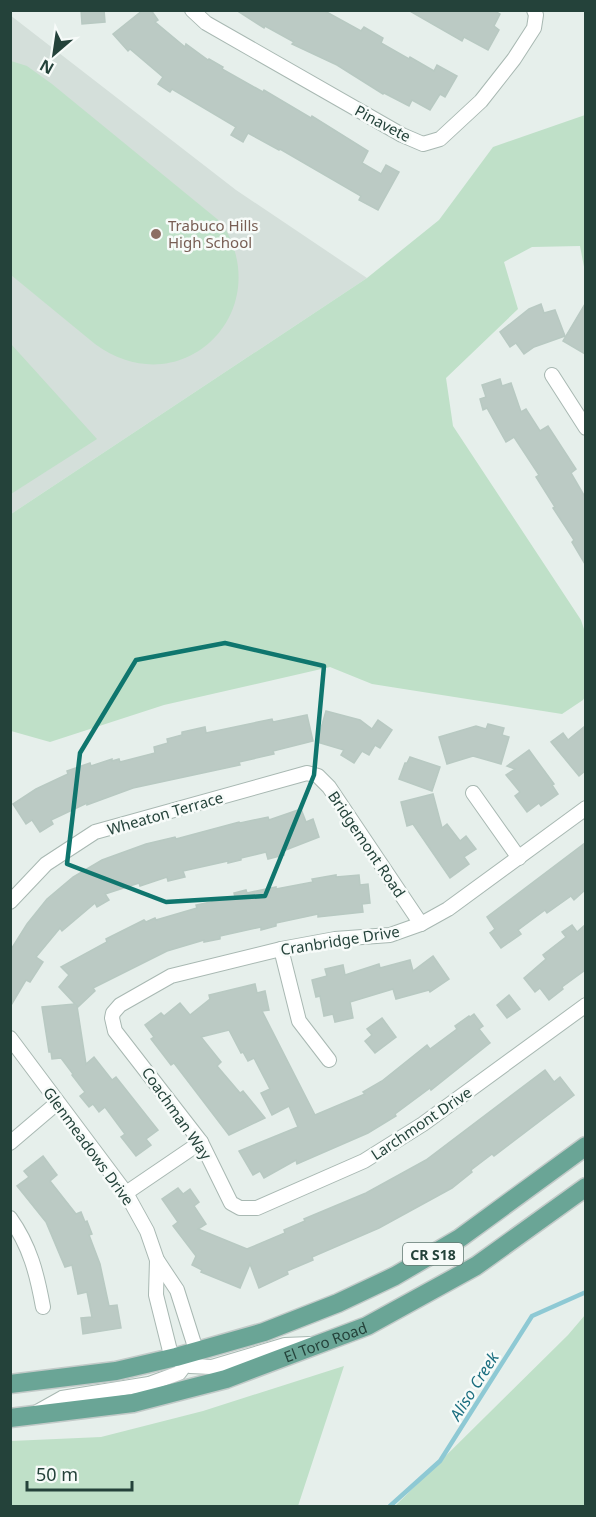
<svg xmlns="http://www.w3.org/2000/svg" width="596" height="1517" font-family="'Noto Sans',sans-serif">
  <rect width="100%" height="100%" fill="#e6efeb"/>
  <polygon fill="#d4dfda" points="10,15 236,190 367,278 11,514"/>
  <g fill="#bfe0c8">
    <path d="M 11,61 L 27,66 L 52,84 L 222,223 C 278,312 181,407 95,344 L 11,275 Z"/>
    <polygon points="585,115 585,272 580,246 532,247 504,262 518,309 446,378 453,426 581,620 585,632 586,695 583,700 562,714 372,684 330,667 164,705 50,742 11,731 11,514 367,278 439,220 493,147"/>
    <polygon points="11,344 97,439 11,494"/>
    <polygon points="585,1315 585,1506 395,1506 568,1335"/>
    <polygon points="344,1366 298,1506 11,1506 11,1441 101,1437 203,1411"/>
  </g>
  <g fill="none" stroke-linecap="round" stroke-linejoin="round">
    <polyline stroke="#8ec9d4" stroke-width="4.5" points="390,1506 440,1461 532,1316 586,1292"/>
  </g>
  <g fill="#bbcac4" stroke="#b8c9c2" stroke-width="1.5">
    <polygon points="81,10 104,10 105,22 82,24"/>
    <polygon points="143,10 151,10 158,20 155,22 185,47 186,44 208,60 209,59 223,67 222,69 263,92 264,90 311,118 312,116 368,151 362,163 381,174 386,165 399,172 378,210 359,200 361,196 280,149 279,150 248,133 243,142 231,135 236,127 172,89 170,92 158,84 163,77 130,49 128,51 113,34"/>
    <polygon points="236,10 323,10 361,31 364,27 383,38 381,43 409,59 410,57 434,71 437,65 457,76 445,97 440,94 430,110 412,100 409,106 384,93 383,94 337,65 292,44 294,42 265,26 264,28"/>
    <polygon points="408,10 493,10 500,14 494,26 499,30 488,50 464,37 462,41"/>
    <polygon points="541,304 544,313 555,310 565,336 534,347 524,354 516,343 510,347 500,332 529,309"/>
    <polygon points="585,304 585,354 563,341"/>
    <polygon points="500,379 502,386 511,383 521,412 526,409 540,431 548,426 576,469 571,473 585,497 585,564 572,542 574,540 553,508 555,507 536,477 539,475 514,437 506,442 487,408 483,410 480,399 486,397 482,385"/>
    <polygon points="326,711 360,720 372,729 378,720 392,730 380,748 375,745 369,755 362,751 354,763 341,755 344,750 317,742"/>
    <polygon points="307,715 313,741 273,751 274,754 239,762 240,765 133,788 87,805 87,803 51,820 53,824 40,832 32,820 26,824 13,804 36,789 68,774 67,771 90,763 91,766 112,759 112,761 119,759 120,762 155,753 154,747 168,743 167,739 182,735 182,732 205,727 206,733 272,719 273,722"/>
    <polygon points="488,724 504,728 502,735 509,737 501,764 473,756 447,764 439,737 476,726 486,729"/>
    <polygon points="585,726 585,771 579,776 551,742 563,733 568,740"/>
    <polygon points="529,750 554,784 552,785 558,794 541,806 539,803 527,812 515,796 520,792 506,775 515,769 507,766"/>
    <polygon points="410,757 440,767 432,791 399,779 405,763 407,763"/>
    <polygon points="433,794 442,828 447,824 460,841 466,836 476,849 464,857 469,864 450,878 413,824 407,826 401,802"/>
    <polygon points="301,809 306,822 313,819 319,837 283,851 284,855 268,859 266,852 241,858 241,860 228,863 228,861 183,871 185,877 168,881 167,877 140,886 139,883 105,894 109,900 97,907 95,903 62,931 60,928 36,957 43,962 30,982 26,980 10,1007 10,951 27,924 47,899 73,877 102,860 146,844 175,837 176,839 239,822 240,823 268,817 269,820"/>
    <polygon points="585,843 585,890 574,900 571,896 547,913 545,910 518,930 521,934 501,948 490,933 495,929 487,917"/>
    <polygon points="336,875 336,877 359,875 360,885 368,884 370,903 362,904 363,912 318,917 318,914 276,923 276,926 261,930 261,927 220,936 220,939 204,942 204,940 167,951 93,988 95,991 78,1007 77,1006 86,1064 94,1057 112,1080 116,1077 158,1130 146,1139 151,1145 136,1156 121,1137 125,1134 105,1107 99,1112 93,1104 89,1107 80,1096 85,1092 72,1075 73,1074 61,1058 52,1059 51,1052 49,1052 42,1007 75,1004 59,987 69,975 61,967 107,942 106,939 144,920 146,922 155,918 156,920 197,908 196,905 235,897 234,893 246,890 247,893 276,887 276,889 313,882 312,879"/>
    <polygon points="572,925 577,932 585,925 585,970 562,987 563,989 549,1000 540,988 535,992 524,978 546,959 543,955 566,937 562,932"/>
    <polygon points="433,956 449,979 430,992 429,990 396,999 393,989 350,1002 353,1018 335,1022 333,1014 324,1016 320,996 316,997 312,980 327,976 325,969 343,965 345,975 379,964 380,968 410,960 413,971"/>
    <polygon points="255,984 257,993 265,991 269,1010 262,1011 315,1115 365,1094 363,1092 382,1081 427,1045 430,1049 457,1029 455,1026 469,1016 470,1017 474,1014 483,1026 479,1029 490,1043 431,1090 430,1088 395,1114 396,1116 368,1133 297,1164 296,1160 264,1178 260,1171 253,1175 239,1151 298,1127 289,1106 272,1115 261,1093 270,1089 254,1058 248,1061 243,1052 241,1053 229,1030 201,1037 221,1062 217,1066 240,1093 243,1091 265,1118 229,1135 174,1063 171,1065 151,1039 154,1037 145,1025 161,1013 164,1016 180,1003 190,1015 210,999 209,995"/>
    <polygon points="509,995 520,1009 507,1018 497,1005"/>
    <polygon points="382,1018 396,1037 375,1053 365,1041 372,1035 367,1029"/>
    <polygon points="545,1070 554,1082 560,1077 574,1095 494,1156 492,1154 471,1170 472,1172 452,1188 379,1228 312,1257 313,1260 287,1271 288,1274 259,1288 250,1264 240,1288 201,1272 202,1270 192,1265 196,1256 173,1226 178,1222 162,1199 178,1188 183,1194 190,1189 199,1202 194,1206 206,1224 198,1229 247,1249 285,1233 284,1230 305,1221 304,1219 366,1193 426,1160"/>
    <polygon points="43,1156 57,1175 50,1181 76,1214 81,1212 85,1222 87,1221 92,1234 89,1235 100,1264 109,1306 117,1305 121,1328 83,1334 81,1318 92,1317 87,1292 78,1294 72,1265 65,1267 46,1222 17,1186 29,1177 24,1171"/>
  </g>
  <g fill="none" stroke-linecap="round" stroke-linejoin="round">
    <defs>
      <g id="street">
        <polyline points="192,10 206,23 402,135 423,144 440,139 481,101 514,59 534,28 536,15 534,10"/>
        <polyline points="552,375 586,428"/>
        <polyline points="473,793 519,858"/>
        <polyline points="586,808 448,909 421,924 390,935 335,939 281,949 171,976 120,1005 113,1013 112,1018 115,1031 201,1142 231,1203 240,1208 257,1208 364,1161 423,1124 586,1005"/>
        <polyline points="10,902 46,864 95,832 307,773 318,776 329,787 421,924"/>
        <polyline points="281,949 299,1021 329,1060"/>
        <polyline points="10,1038 126,1193 147,1231 157,1260 177,1290 196,1350 179,1373 149,1384 62,1398 37,1412"/>
        <polyline points="10,1143 57,1103"/>
        <polyline points="126,1193 201,1142"/>
        <path d="M 10,1218 C 30,1246 37,1274 43,1307"/>
        <polyline points="157,1260 156,1295 170,1351 190,1366 212,1367 285,1345 310,1344"/>
      </g>
      <g id="primary">
        <polyline points="10,1384 116,1371 176,1357 264,1332 338,1303 395,1276 460,1238 586,1146"/>
        <path id="s1" d="M 10,1418 L 133,1403 L 226,1379 L 367,1326 L 476,1266 L 586,1187"/>
      </g>
    </defs>
    <use href="#street" stroke="#a8b8b2" stroke-width="16"/>
    <use href="#primary" stroke="#c2cac8" stroke-width="21"/>
    <use href="#street" stroke="#fff" stroke-width="14"/>
    <use href="#primary" stroke="#6aa596" stroke-width="18"/>
  </g>
  <path fill="none" stroke="#0f766e" stroke-width="4.5" stroke-linejoin="round" d="M 225,643 L 324,666 L 314,775 L 265,896 L 166,902 L 67,864 L 80,753 L 136,660 Z"/>
  <circle fill="#8d6e63" stroke="#f7fbf9" stroke-width="2" cx="156" cy="234" r="6"/>
  <g text-anchor="middle" dominant-baseline="central" stroke-width="5" stroke-linejoin="round" paint-order="stroke">
    <rect fill="#f7fbf9" stroke="#637a73" stroke-width="1.5" x="403" y="1243" width="60" height="22" rx="4.5"/>
    <g font-size="14" font-weight="bold" fill="#24423a">
      <text x="433" y="1254">CR S18</text>
    </g>
    <g font-size="15" fill="#24423a" stroke="#f7fbf9">
      <text transform="translate(383 123) rotate(28)">Pinavete</text>
      <text transform="translate(165 813) rotate(-16)">Wheaton Terrace</text>
      <text transform="translate(367 844) rotate(56)">Bridgemont Road</text>
      <text transform="translate(340 940) rotate(-9)">Cranbridge Drive</text>
      <text transform="translate(177 1113) rotate(55)">Coachman Way</text>
      <text transform="translate(421 1123) rotate(-34)">Larchmont Drive</text>
      <text transform="translate(89 1146) rotate(54)">Glenmeadows Drive</text>
      <text stroke="none"><textPath href="#s1" startOffset="326">El Toro Road</textPath></text>
    </g>
    <g font-size="15" fill="#785e54" stroke="#f7fbf9" text-anchor="start">
      <text x="168" y="225">Trabuco Hills<tspan x="168" dy="17">High School</tspan></text>
    </g>
    <g font-size="16" font-style="italic" fill="#1c6f80" stroke="#f7fbf9">
      <text transform="translate(474 1386) rotate(-58)">Aliso Creek</text>
    </g>
  </g>
  <rect width="596" height="1517" fill="none" stroke="#24423a" stroke-width="24"/>
  <g transform="translate(54 54) rotate(209)" stroke="#f7fbf9" stroke-width="4.5" paint-order="stroke">
  <path d="M0-4.5L10 22L0 15L-10 22Z" fill="#24423a"/>
  <text y="-9" font-size="16" font-weight="bold" text-anchor="middle" fill="#24423a">N</text>
  </g>
  <path d="M27 1481v9h105v-9" fill="none" stroke="#24423a" stroke-width="3"/>
  <text x="36" y="1481" font-size="18" fill="#24423a" stroke="#f7fbf9" stroke-width="4.5" paint-order="stroke">50 m</text>
</svg>
